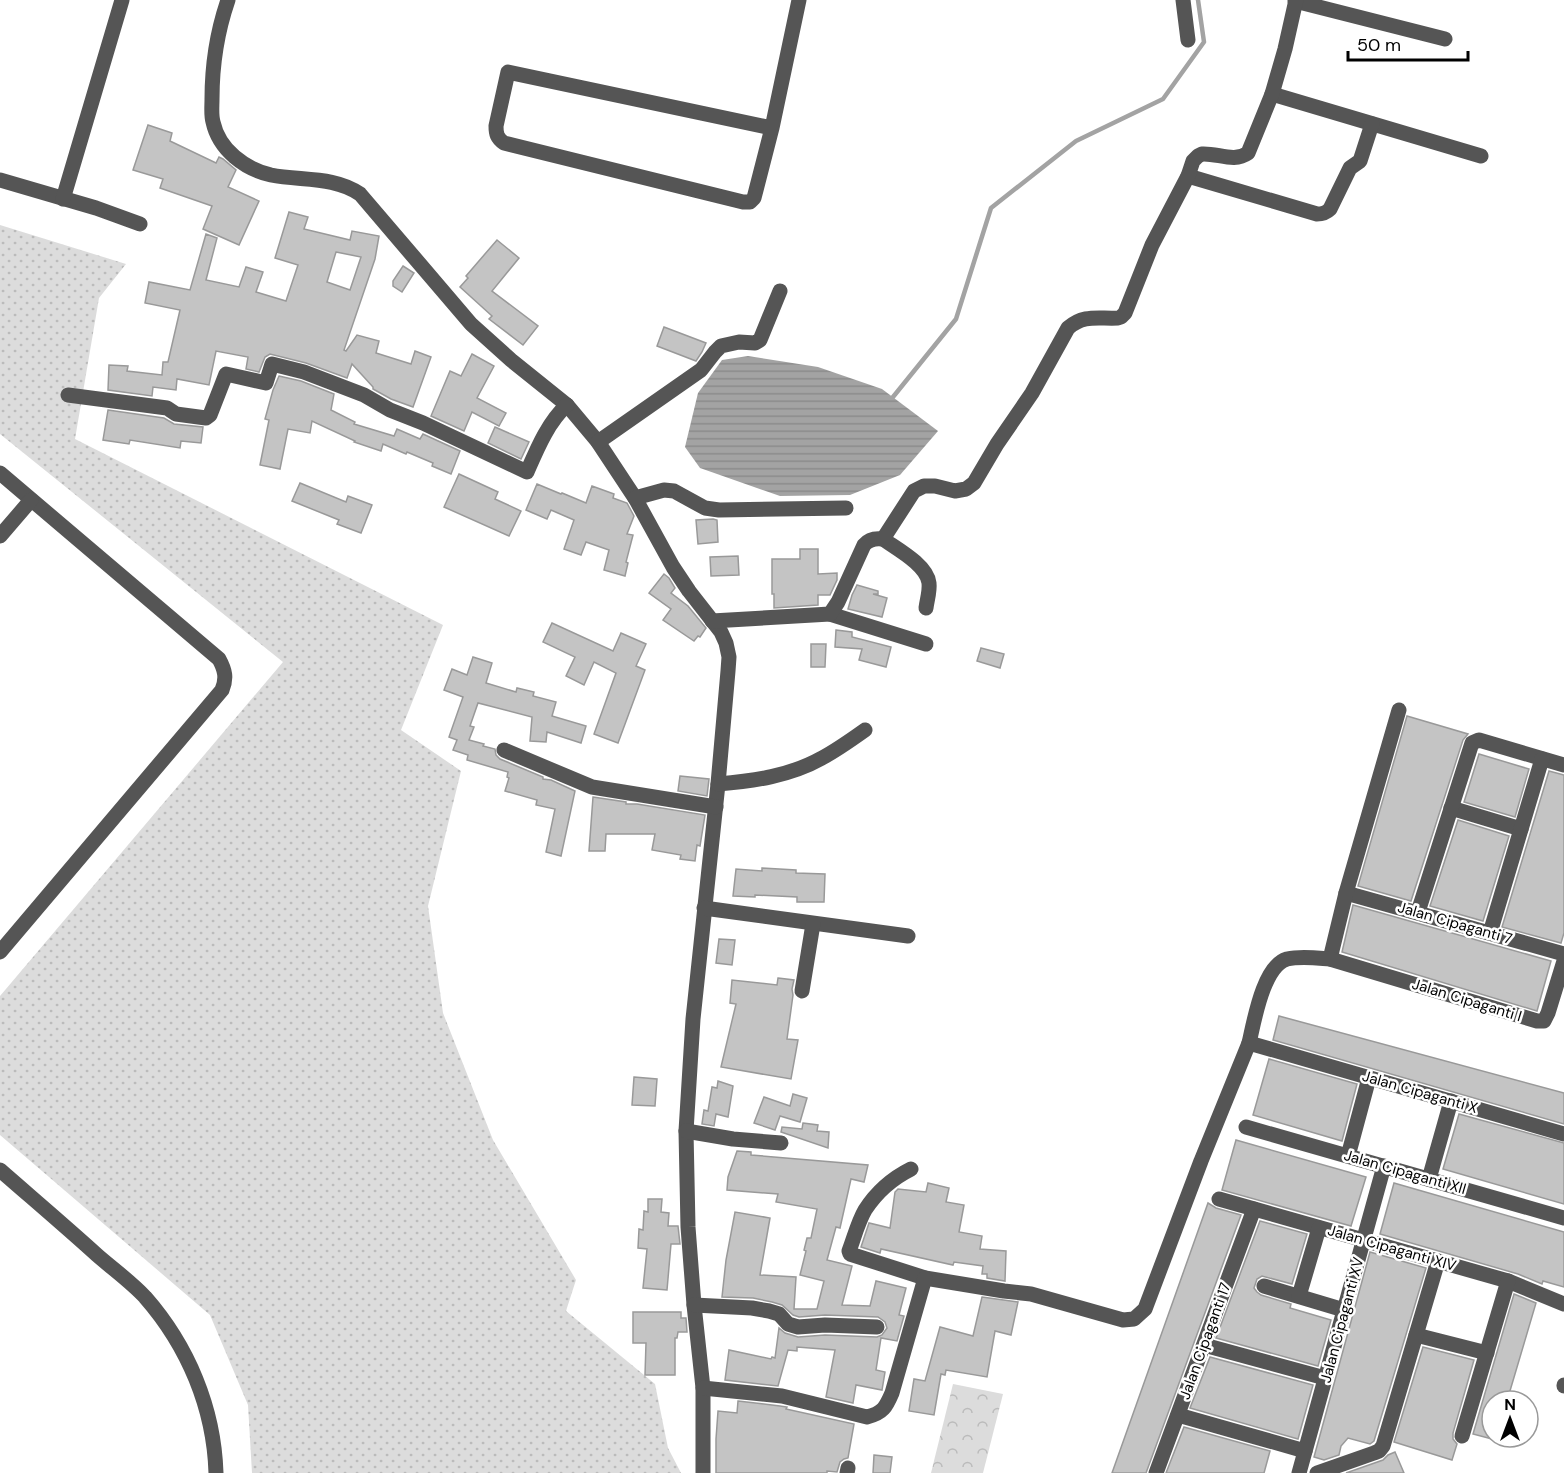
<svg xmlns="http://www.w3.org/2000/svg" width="1564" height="1473" font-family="'DM Sans',sans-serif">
  <defs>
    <pattern id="grass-dots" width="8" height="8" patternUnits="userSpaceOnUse" patternTransform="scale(1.5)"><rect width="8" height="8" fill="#dcdcdc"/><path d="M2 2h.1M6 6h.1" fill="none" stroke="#bbb" stroke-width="1.8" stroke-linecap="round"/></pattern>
    <pattern id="forest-crowns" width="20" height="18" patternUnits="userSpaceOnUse" patternTransform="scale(1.5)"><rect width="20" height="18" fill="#dcdcdc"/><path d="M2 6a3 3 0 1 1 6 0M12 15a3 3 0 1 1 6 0" fill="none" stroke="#bbb"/></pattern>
    <pattern id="water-rules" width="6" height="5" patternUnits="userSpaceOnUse" patternTransform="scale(1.5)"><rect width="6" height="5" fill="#a3a3a3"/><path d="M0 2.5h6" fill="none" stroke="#8b8b8b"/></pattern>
  </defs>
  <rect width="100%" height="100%" fill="#fff"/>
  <polygon fill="url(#grass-dots)" points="0,225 126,264 99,298 75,439 443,625 401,730 461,771 428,906 443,1013 493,1140 576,1280 566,1311 655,1384 668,1448 681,1473 252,1473 248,1405 210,1315 0,1135 0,996 283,662 0,434"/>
  <polygon fill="url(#forest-crowns)" points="953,1384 1003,1394 983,1473 931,1473"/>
  <polygon fill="url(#water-rules)" points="748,356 818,367 882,389 938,431 900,475 850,495 780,496 700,468 685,447 698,393 722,360"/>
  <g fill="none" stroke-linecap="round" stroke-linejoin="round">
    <polyline stroke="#a3a3a3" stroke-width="4.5" points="893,397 956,319 991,208 1076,141 1163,99 1204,42 1198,0"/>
  </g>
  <g fill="#c4c4c4" stroke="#999" stroke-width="1.5" fill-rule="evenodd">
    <polygon points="148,125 172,133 170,141 216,163 219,157 223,159 236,170 228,187 259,201 239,245 203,229 212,206 160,188 163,179 133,170"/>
    <path d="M 289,212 L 308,217 L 304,229 L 350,240 L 352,231 L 379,236 L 375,259 L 344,350 L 346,351 L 357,335 L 379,341 L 376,353 L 411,364 L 415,351 L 431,357 L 413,407 L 391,399 L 373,389 L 373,387 L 352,364 L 347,378 L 306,363 L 270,354 L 265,357 L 259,372 L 246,369 L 248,357 L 216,351 L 209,385 L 177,379 L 176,390 L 153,387 L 152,396 L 108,390 L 109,365 L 128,366 L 127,371 L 162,375 L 163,362 L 168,362 L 180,310 L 145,303 L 149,282 L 190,290 L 206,234 L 217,238 L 206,280 L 239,287 L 246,267 L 263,272 L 256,292 L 286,301 L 298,265 L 275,258 ZM 336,252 L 361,257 L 350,290 L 327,282 Z"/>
    <polygon points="497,240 519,258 492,291 538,326 523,345 489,319 492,316 460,287 468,278 466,276"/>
    <polygon points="403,266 414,273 402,292 393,286 393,281"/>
    <polygon points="664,327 706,343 702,352 696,361 657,346"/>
    <polygon points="472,354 494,366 477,398 506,413 499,426 472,412 464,431 431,416 450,371 461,376"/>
    <polygon points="279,376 301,381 334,394 331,410 355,422 354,424 394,436 397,429 420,439 423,434 460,451 451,474 432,466 433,463 407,452 406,454 383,444 381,451 354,442 355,441 312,421 310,433 288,429 280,469 260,465 269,420 265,419 273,390"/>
    <polygon points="108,410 164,418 174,424 203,427 201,443 181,441 180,448 130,440 129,444 103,440"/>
    <polygon points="495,427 529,442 521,459 488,443"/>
    <polygon points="459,474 498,492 495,499 521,511 509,536 444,507"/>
    <polygon points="300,483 346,502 348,496 372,505 361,533 337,524 339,520 292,501"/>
    <polygon points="537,484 561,494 562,493 586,503 592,486 614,494 613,498 627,503 634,516 627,534 633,535 626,562 628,563 625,576 604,570 609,550 586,542 581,555 564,549 574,520 551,510 547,519 526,510"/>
    <polygon points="713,519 717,520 718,542 698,544 696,520"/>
    <polygon points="800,549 818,549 818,574 837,573 837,580 830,595 818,595 818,605 774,608 774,594 772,594 772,559 800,559"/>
    <polygon points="738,556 739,575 711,576 710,557"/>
    <polygon points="664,574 669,578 675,588 671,593 688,606 706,628 700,637 698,636 694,641 663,620 671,609 649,593"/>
    <polygon points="857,585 878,591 878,594 873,594 887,598 882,617 848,609 852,595"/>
    <polygon points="552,623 613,651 621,633 646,644 636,666 645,670 618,743 594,734 616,673 594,662 584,685 566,676 575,657 543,642"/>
    <polygon points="836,630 852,632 852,637 891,647 886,667 859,660 862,649 835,647"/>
    <polygon points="811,644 826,644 825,667 811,667"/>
    <polygon points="981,648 1004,654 1000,668 977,661"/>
    <polygon points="473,657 492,663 486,683 516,692 517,688 534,692 533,696 556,702 552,716 586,726 581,743 547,732 546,742 530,741 532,717 478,703 470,726 474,727 469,740 484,744 483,746 495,749 496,755 500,759 543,777 543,779 551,780 575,791 561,856 546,852 555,809 536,805 537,800 505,791 509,778 507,777 508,772 467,760 468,755 453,750 457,740 449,737 463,697 444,690 452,669 467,675"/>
    <polygon points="1407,716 1468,734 1463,740 1411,901 1358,886"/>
    <polygon points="1479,754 1529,769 1515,817 1464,802"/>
    <polygon points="1549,771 1564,775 1564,933 1561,943 1502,927"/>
    <polygon points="680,776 709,779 707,796 678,791"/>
    <polygon points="593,797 626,802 626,804 637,804 705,815 700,846 697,845 695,861 680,859 681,855 652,850 655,834 606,834 605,851 589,851"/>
    <polygon points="1458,820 1509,836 1483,921 1430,906"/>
    <polygon points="762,868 796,870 796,873 825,874 824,902 797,902 797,897 755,895 755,897 733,896 736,869 762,871"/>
    <polygon points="1353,905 1551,961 1537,1011 1342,952"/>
    <polygon points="719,939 735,940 732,965 716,963"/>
    <polygon points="778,978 794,980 792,989 793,995 787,1039 798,1040 791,1079 721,1067 736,1004 730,1003 732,980 777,985"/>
    <polygon points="1279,1016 1564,1093 1564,1124 1273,1040"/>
    <polygon points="1269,1059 1357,1084 1342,1141 1253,1115"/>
    <polygon points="634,1077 657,1079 655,1106 632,1105"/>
    <polygon points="718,1081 733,1086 728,1117 716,1114 714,1126 702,1124 704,1110 708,1111 712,1087 717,1088"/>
    <polygon points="793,1094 807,1098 800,1122 780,1116 775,1130 754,1123 764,1097 790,1106"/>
    <polygon points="1459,1114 1564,1143 1564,1204 1443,1169"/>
    <polygon points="803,1123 818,1125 817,1131 829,1132 828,1148 781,1132 782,1127 802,1129"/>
    <polygon points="1236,1140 1366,1177 1351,1226 1222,1190"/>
    <polygon points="737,1151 751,1152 751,1155 868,1165 864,1182 851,1179 840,1228 836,1227 827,1260 852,1266 842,1305 870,1306 876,1281 906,1288 899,1315 904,1316 897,1341 881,1338 876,1370 885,1372 882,1390 856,1385 853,1403 826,1397 835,1350 797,1347 797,1351 788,1350 778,1386 725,1380 729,1350 771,1359 772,1357 775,1358 779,1328 785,1333 798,1337 825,1335 877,1337 882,1335 887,1328 885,1322 878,1317 825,1315 799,1317 793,1315 782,1305 772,1302 753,1298 722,1297 726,1260 735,1212 770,1218 760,1275 796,1277 794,1309 817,1309 824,1281 800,1275 806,1251 804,1250 807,1238 811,1238 817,1209 776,1202 778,1194 727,1190 728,1177"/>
    <polygon points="928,1183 949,1188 946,1202 964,1205 959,1232 982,1236 980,1249 1006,1251 1005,1281 987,1278 987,1274 982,1274 983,1266 954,1262 953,1265 881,1249 880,1253 861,1247 869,1223 890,1228 895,1192 898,1189 926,1192"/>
    <polygon points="1394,1183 1564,1232 1564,1287 1543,1281 1542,1284 1518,1274 1380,1234"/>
    <polygon points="648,1199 662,1199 661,1212 669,1213 668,1226 678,1226 680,1244 671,1244 667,1290 643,1288 647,1249 638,1248 639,1229 643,1230 644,1211 648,1212"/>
    <polygon points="1208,1203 1216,1208 1241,1215 1146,1473 1112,1473"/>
    <polygon points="1260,1221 1307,1234 1292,1284 1262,1276 1257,1279 1254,1288 1257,1292 1261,1295 1291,1304 1290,1308 1331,1320 1318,1366 1216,1338"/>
    <polygon points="1370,1252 1426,1268 1374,1441 1370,1444 1348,1438 1341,1446 1339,1455 1324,1460 1314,1457"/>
    <polygon points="1514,1294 1536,1303 1507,1401 1492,1401 1492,1439 1473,1434"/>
    <polygon points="982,1297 1018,1302 1011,1335 995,1331 987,1377 946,1370 945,1375 941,1374 934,1415 909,1411 914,1379 925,1381 940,1327 973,1336"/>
    <polygon points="633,1312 681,1312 681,1318 686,1318 687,1332 678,1332 677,1338 675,1338 675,1375 645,1375 646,1343 633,1343"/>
    <polygon points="1423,1347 1474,1360 1453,1433 1453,1439 1457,1444 1452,1460 1394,1442"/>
    <polygon points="1210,1357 1313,1385 1298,1439 1190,1408"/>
    <polygon points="738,1401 780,1406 787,1407 786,1409 854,1424 848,1458 844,1459 840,1462 837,1472 827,1471 827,1473 716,1473 716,1439 718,1411 737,1413"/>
    <polygon points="1184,1427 1270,1451 1264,1473 1166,1473"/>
    <polygon points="1395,1452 1404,1473 1346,1473 1383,1460 1388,1455"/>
    <polygon points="874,1455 892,1457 890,1473 873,1473"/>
  </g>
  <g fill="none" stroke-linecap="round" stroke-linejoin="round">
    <g stroke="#555" stroke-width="15">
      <path d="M 228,0 C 217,32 212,65 212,99 C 212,107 211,115 213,122 C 219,150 245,169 271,175 C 301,181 334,176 360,194 L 471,324 L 511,360 L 567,405 L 598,442 L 635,498 L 673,567 L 689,591 L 721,632 L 726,643 L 729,657 L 728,671 L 718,784 L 693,1019 L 686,1131 L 688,1227 L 694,1305 L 703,1388 L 703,1473"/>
      <polyline points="1183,0 1188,40"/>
      <polyline points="1295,1 1445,39"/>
      <polyline points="1272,94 1481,156"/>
      <path d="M 772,128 L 508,72 L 496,126 C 496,134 497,138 504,143 L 743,202 L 750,202 L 754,198 L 772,128 L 799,0"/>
      <path d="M 1188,176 L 1317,214 C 1323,214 1326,213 1330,209 L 1350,168 L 1360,161 L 1372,124"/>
      <polyline points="0,180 96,208 140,224"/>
      <polyline points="63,199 122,0"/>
      <path d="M 68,395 L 167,408 L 176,414 L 206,418 L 210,415 L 226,374 L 266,383 L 272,364 L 304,372 L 364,395 L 390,410 L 423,423 L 527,472 C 537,449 548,422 567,405"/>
      <polyline points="598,442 701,370 715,352 721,346 739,342 755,343 760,340 780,291"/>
      <path d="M 0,473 L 219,659 C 225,670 227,678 222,690 L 0,952"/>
      <polyline points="635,498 664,490 674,491 705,508 719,510 846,508"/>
      <polyline points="0,536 31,500"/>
      <path d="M 883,539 C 897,549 927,565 929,583 C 930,591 927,600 926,608"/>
      <polyline points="830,614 926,644"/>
      <path d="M 712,621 L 830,614 L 838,602 L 864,545 C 869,539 876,538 883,539 L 914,491 L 924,486 L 935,486 L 955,491 L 966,489 L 974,483 L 997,444 L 1032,393 L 1068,328 C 1084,314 1098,319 1118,318 L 1121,317 L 1125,313 L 1152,245 L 1188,176 L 1193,161 L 1198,156 L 1202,154 C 1218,153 1234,163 1248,153 L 1272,94 L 1285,49 L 1296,0"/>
      <polyline points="504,750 592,787 716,807"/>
      <path d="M 718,784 C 754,781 790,776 822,758 C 837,750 851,740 865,730"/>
      <polyline points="1451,808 1521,829"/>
      <polyline points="1346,893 1564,954"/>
      <polyline points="704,908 908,936"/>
      <polyline points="1418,912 1472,743 1479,740 1564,765"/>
      <polyline points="1490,933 1542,759"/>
      <polyline points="1330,959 1346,893 1399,710"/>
      <polyline points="802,991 813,924"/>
      <path d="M 1249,1043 C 1254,1022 1263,966 1287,959 C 1301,956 1316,958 1330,959 L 1537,1021 L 1544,1021 L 1548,1013 L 1564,961"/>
      <polyline points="1246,1127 1564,1218"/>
      <polyline points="686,1131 733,1139 781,1143"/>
      <polyline points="1348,1156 1369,1078"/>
      <path d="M 911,1169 C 893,1178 876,1193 865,1210 C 858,1222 854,1238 849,1251 L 850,1254 L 925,1278 L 1004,1291 L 1031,1294 L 1123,1320 L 1134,1319 L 1145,1309 L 1201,1161 L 1249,1043 L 1564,1134"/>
      <path d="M 0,1170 C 32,1198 65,1226 97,1255 C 113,1269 131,1282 145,1297 C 188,1346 214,1408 216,1473"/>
      <polyline points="1429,1179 1451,1101"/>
      <polyline points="1219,1199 1508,1281 1564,1304"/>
      <polyline points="1264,1286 1344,1310"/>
      <polyline points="1299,1296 1319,1228"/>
      <polyline points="694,1305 752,1308 769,1311 779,1314 788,1324 798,1327 825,1325 877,1327"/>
      <polyline points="1416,1335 1487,1353"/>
      <polyline points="1204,1345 1325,1378"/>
      <polyline points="1564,1386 1564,1385"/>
      <path d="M 703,1388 L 782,1396 L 867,1417 C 883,1413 886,1407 892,1393 L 925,1278"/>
      <polyline points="1178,1415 1305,1451"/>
      <polyline points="1462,1436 1508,1281"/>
      <polyline points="847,1473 848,1468"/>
      <polyline points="1156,1473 1254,1209"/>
      <polyline points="1299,1473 1384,1166"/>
      <polyline points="1317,1473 1374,1453 1379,1451 1383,1446 1438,1261"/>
    </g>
  </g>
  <g text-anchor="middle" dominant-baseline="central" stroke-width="5" stroke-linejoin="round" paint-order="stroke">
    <g font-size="15" fill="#000" stroke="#fff">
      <text transform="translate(1455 923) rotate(16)">Jalan Cipaganti 7</text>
      <text transform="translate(1467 1000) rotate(17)">Jalan Cipaganti I</text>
      <text transform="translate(1420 1092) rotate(16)">Jalan Cipaganti X</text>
      <text transform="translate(1405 1172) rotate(16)">Jalan Cipaganti XII</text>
      <text transform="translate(1392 1248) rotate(16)">Jalan Cipaganti XIV</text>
      <text transform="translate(1342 1320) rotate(-75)">Jalan Cipaganti XV</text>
      <text transform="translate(1205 1341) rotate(-70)">Jalan Cipaganti 17</text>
    </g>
  </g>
  <g transform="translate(1510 1419)"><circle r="28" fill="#ffffff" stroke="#999999" stroke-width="1.5"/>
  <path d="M0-4.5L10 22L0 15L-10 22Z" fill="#000000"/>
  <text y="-9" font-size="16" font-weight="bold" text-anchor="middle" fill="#000000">N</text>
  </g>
  <path d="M1348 51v9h120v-9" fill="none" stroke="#000000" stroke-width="3"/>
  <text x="1357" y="51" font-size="18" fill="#000000" stroke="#ffffff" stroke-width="4.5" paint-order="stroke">50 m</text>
</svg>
